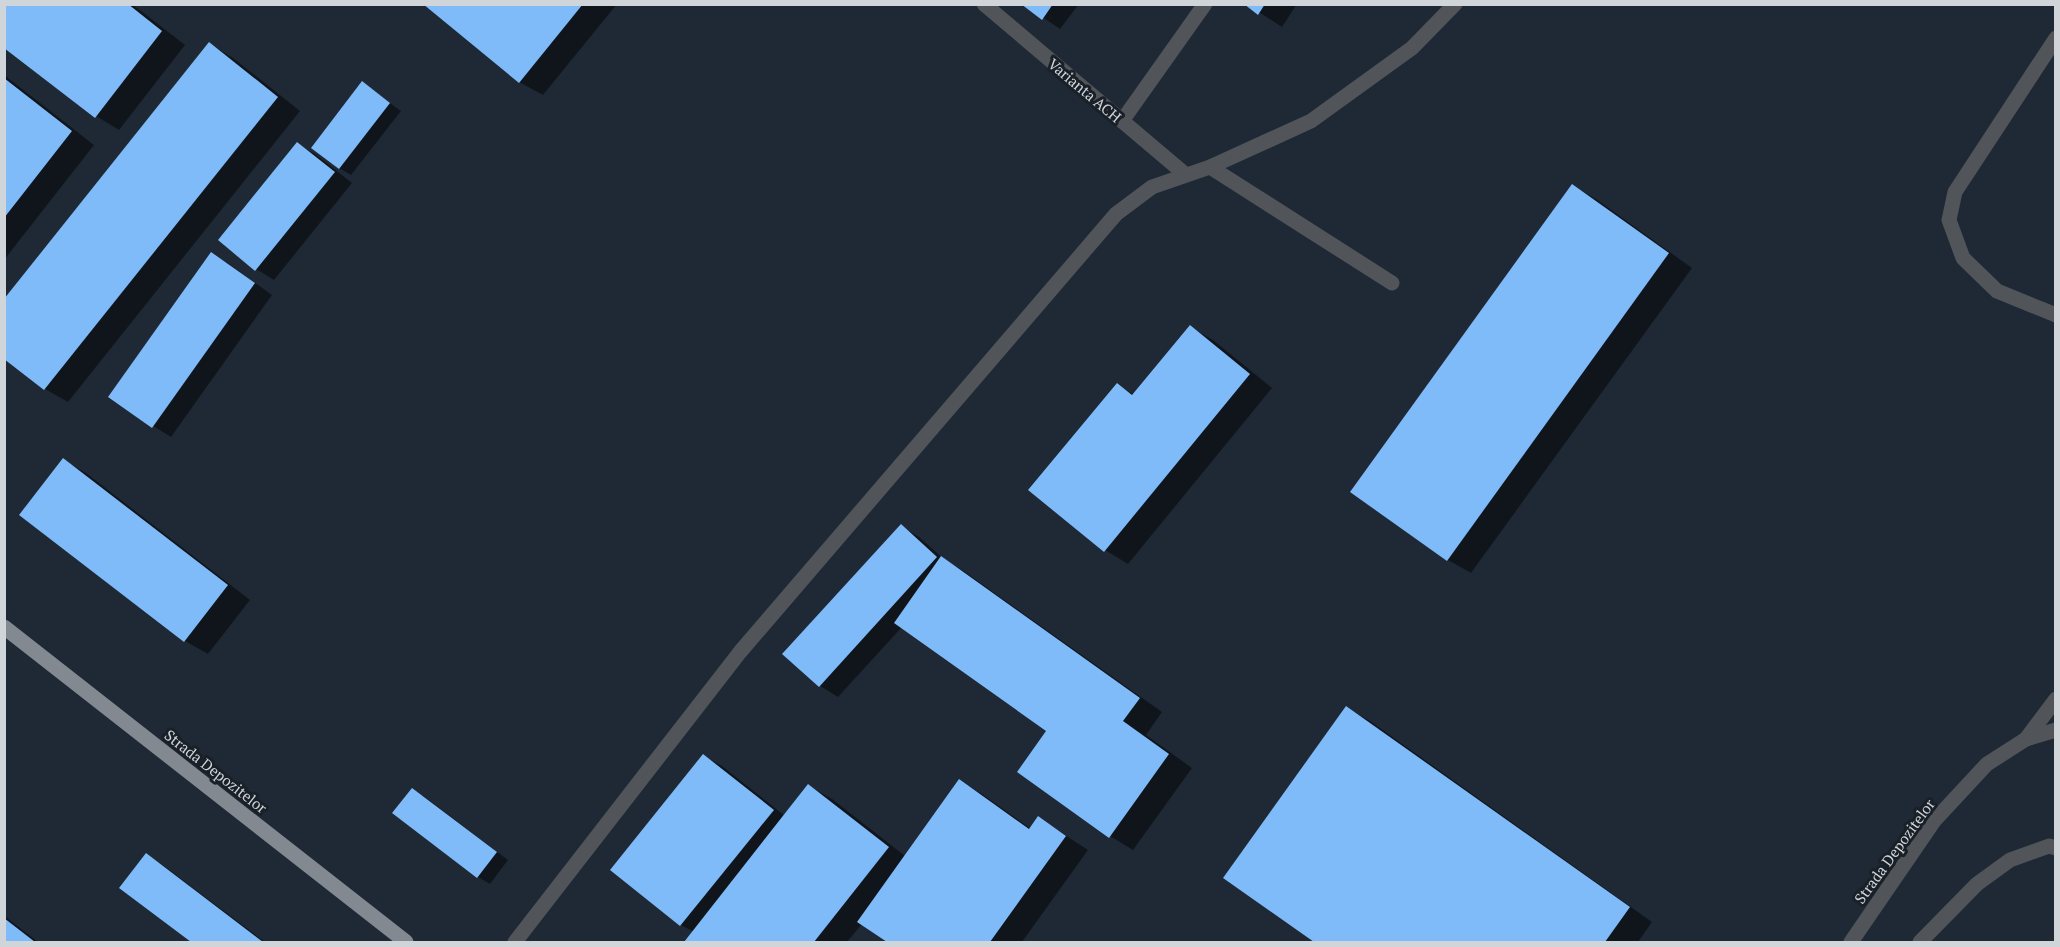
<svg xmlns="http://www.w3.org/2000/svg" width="2060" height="947" font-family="'PT Serif',serif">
  <rect width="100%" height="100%" fill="#192028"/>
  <rect fill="#1e2935" x="5" y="5" width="2050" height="937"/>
  <g fill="#0007">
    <polygon points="4,4 132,4 185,45 119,130 96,116"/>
    <polygon points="425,4 617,4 543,95 519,82"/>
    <polygon points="1023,4 1079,4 1060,29"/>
    <polygon points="1246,4 1297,4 1282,27"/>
    <polygon points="210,44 233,58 300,111 68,402 45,389"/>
    <polygon points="4,75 94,145 4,260"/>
    <polygon points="362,83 401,111 351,175 339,168"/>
    <polygon points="297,144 315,154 352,183 274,280 256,269"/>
    <polygon points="1573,186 1596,199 1692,268 1471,573 1448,560 1352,492"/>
    <polygon points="212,254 229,264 272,295 171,437 153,426"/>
    <polygon points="1190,327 1213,340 1272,388 1128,564 1105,550 1117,385 1135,395"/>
    <polygon points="63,460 86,473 250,600 208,654 185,641 21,515"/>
    <polygon points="901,526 919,537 945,560 965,572 1162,712 1146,735 1192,768 1133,850 1110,836 1048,731 902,627 838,697 820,686 785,654"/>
    <polygon points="1347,708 1370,721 1652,922 1638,942 1317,942 1225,877"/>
    <polygon points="704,756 722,766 785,816 809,786 832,799 905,856 959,781 982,794 1031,829 1039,818 1088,850 1022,942 889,942 862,924 847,942 686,942 694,932 681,925 612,870"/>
    <polygon points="412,790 425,797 508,860 490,884 478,877"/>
    <polygon points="146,855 164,866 265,942 194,942 122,888"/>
    <polygon points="4,917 7,918 38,942 4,942"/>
  </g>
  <g fill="#7fbaf9">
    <polygon points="4,4 128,4 162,31 95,118 4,48"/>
    <polygon points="423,4 583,4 519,83"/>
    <polygon points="1021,4 1053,4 1042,20"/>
    <polygon points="1244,4 1265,4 1258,15"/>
    <polygon points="209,42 278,97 44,390 4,359 4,299"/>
    <polygon points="4,78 72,131 4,218"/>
    <polygon points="362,81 390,103 339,169 311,148"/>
    <polygon points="297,142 335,172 255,271 218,240"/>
    <polygon points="1572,184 1669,253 1447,561 1350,492"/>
    <polygon points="211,252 255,283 152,428 108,397"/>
    <polygon points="1190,325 1250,374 1104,552 1028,490 1117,383 1132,395"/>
    <polygon points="63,458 228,585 184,642 19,515"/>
    <polygon points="901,524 937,557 819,687 782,654"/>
    <polygon points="941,556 1140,698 1123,721 1169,754 1109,838 1017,772 1046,731 894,623"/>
    <polygon points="1346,706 1630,907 1605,942 1314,942 1223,878"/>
    <polygon points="703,754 774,810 680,926 610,870"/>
    <polygon points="959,779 1029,829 1038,816 1066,836 990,942 887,942 857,922"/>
    <polygon points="808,784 889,847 814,942 684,942"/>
    <polygon points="412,788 497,852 477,878 392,813"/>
    <polygon points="146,853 263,942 191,942 119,888"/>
    <polygon points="4,918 35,942 4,942"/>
  </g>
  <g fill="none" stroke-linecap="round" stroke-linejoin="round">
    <g stroke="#515458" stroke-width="15">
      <polyline points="984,4 1186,175"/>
      <polyline points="2056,38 1955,192 1949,220 1963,258 1997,291 2056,315"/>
      <polyline points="1122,121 1205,4"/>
      <polyline points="1210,167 1392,283"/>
      <polyline points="2026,739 2056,699"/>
      <polyline points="515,942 740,652 1116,214 1152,187 1210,167 1311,121 1412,48 1455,4"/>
      <polyline points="1851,942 1934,821 1987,764 2026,739 2056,730"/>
      <polyline points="1920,942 1977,884 2010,860 2049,846 2056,848"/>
    </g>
    <polyline stroke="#828991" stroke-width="15" points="4,627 406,942"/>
  </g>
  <g text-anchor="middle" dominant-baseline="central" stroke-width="6" stroke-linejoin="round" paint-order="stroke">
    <g font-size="15" fill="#d0d5da" stroke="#192028">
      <text transform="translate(1085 90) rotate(40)">Varianta ACH</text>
      <text transform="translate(216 771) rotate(38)">Strada Depozitelor</text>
      <text transform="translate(1894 851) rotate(-54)">Strada Depozitelor</text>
    </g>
  </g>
  <rect width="2060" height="947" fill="none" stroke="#d0d5da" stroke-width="12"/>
</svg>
